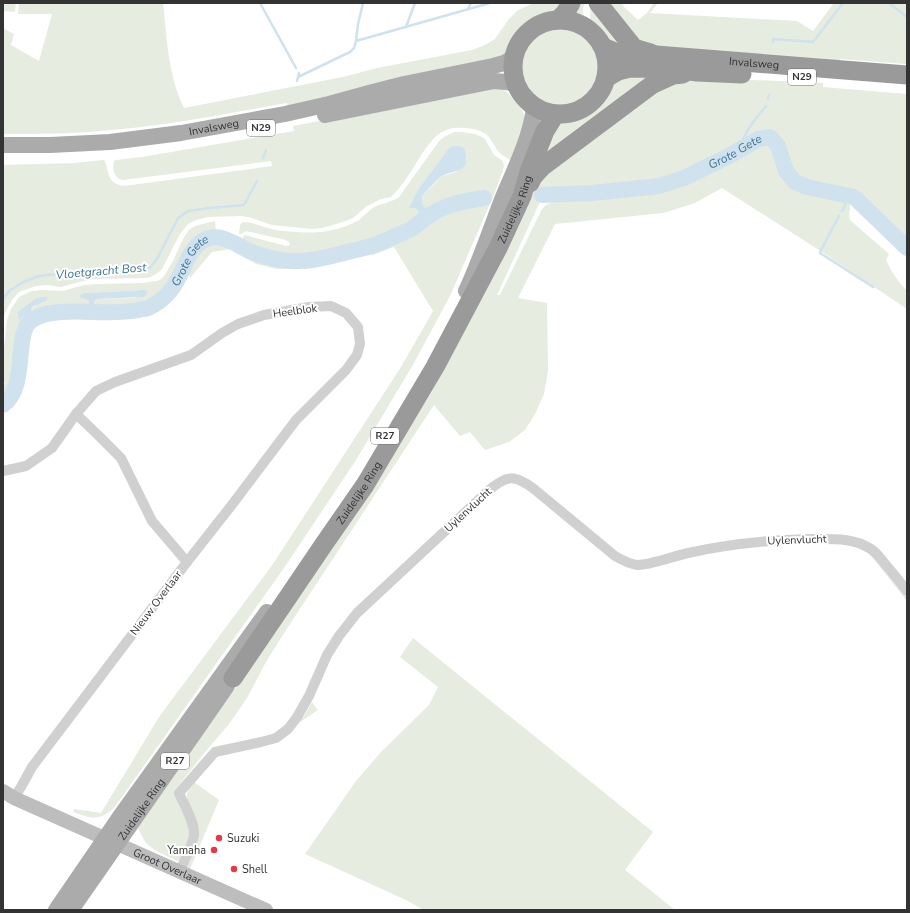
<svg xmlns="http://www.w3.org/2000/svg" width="910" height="913" font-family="'Nunito Sans',sans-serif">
  <rect width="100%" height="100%" fill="#fff"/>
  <g fill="#e6ecdf">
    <polygon points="3,3 16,3 15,12 3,11"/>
    <path d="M 19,3 L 163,3 C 167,39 168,75 184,108 L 343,77 L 377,68 L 472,50 L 485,45 L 495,39 L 509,19 L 517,11 L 533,3 L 560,3 L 556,10 L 530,20 L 523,26 L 516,33 L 508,45 L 505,54 L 503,57 L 288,108 L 287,103 C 225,114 163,127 100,131 C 68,134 35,134 3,134 L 3,28 L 14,34 L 11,45 L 39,61 L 52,14 L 18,14 Z"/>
    <polygon points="576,3 584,3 582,18 571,15"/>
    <path d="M 592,3 L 631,49 L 606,42 C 602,34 590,25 590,17 C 590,12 591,7 592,3 Z"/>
    <polygon points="604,3 622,3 624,7 638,20 647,13 654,3 658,3 650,13 797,21 813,31 834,3 907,3 907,64 840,59 839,64 647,48"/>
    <circle cx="559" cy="67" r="40"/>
    <polygon points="671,72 534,169 562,121 582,115 597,105 604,97 609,85 615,78"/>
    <path d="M 684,77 L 823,83 L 823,87 L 907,94 L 907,239 L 881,213 L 854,191 L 808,182 L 800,180 L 794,174 L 785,146 L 779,136 L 774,131 L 765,130 L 681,175 L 641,185 L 546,189 L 497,295 L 500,295 L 542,209 L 547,204 L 554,202 L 623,197 L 666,190 L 686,184 L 748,152 L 760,144 L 766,142 L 769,143 L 772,146 L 775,151 L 787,183 L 793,190 L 843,199 L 850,202 C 851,209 848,214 850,220 L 889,254 L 886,260 C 891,272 898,281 907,291 L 907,309 L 822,252 L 722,188 L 695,203 L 663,213 L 555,224 L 518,298 L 547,303 L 548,371 L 544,394 L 535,414 L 525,430 L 509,442 L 485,450 L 470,432 L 460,436 L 434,405 L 288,627 L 267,660 L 247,698 L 229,724 L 206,751 L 175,790 L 187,820 L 191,831 L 189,839 L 180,859 L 177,861 C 167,856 154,851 146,843 C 143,839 141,833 138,829 L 140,824 L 138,823 L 232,693 L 345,529 L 431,393 L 498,269 L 541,174 L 644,96 Z"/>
    <path d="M 495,87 C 505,89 508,92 514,100 C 518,105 523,110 525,116 C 527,124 515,151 512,161 C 507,158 502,156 499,152 C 494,146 491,137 484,133 C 477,129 470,128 463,128 C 456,127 449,128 442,132 C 430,138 418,161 410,173 C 405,181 398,190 391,197 L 381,199 L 367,206 L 353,218 L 343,222 L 322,228 L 312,229 L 272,225 L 252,218 L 241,216 L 209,217 L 196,220 L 188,224 L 180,234 L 162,269 C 157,274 153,277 146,278 L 94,279 L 83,281 L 61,287 L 48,285 L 36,286 L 19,292 L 12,300 L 7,309 L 3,318 L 3,165 L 74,163 L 104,160 L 105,161 C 109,174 108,184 124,186 L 272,166 L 271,161 L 123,180 C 114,179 112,169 114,161 L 116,160 L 142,157 L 294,131 L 293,126 Z"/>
    <path d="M 454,132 L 461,132 L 475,134 L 482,137 L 485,139 L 494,155 L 503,161 L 504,167 L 495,192 L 450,296 L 414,363 L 356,460 L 284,568 L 114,808 C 98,822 91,818 73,812 L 74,809 L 101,813 L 159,717 L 273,564 L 401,367 L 433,311 L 394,247 L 370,256 L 388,243 L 410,237 L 426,226 L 436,217 L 448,211 L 470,204 L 483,206 L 487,192 C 466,189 445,202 427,211 L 422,203 L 422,196 L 442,176 L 456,172 L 467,160 L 465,149 L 446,152 L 419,188 L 410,208 L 415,208 L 418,209 L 420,214 L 419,218 C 409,225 398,230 386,234 C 366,242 346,249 325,253 C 319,254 313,256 307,256 C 288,257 257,253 243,240 L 243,237 L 245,235 L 286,246 L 290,245 L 289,242 L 286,240 L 246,231 L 241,234 L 239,234 L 240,225 L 243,222 C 254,222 265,228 276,230 C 305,234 333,235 359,220 C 364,216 368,211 373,208 C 381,203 391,203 399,197 L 440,140 L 444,137 Z"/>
    <path d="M 215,221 L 216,232 C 210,234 204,235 199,239 C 192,244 189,252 185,259 C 177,273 165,294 150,302 C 139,308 111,308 98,308 L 94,307 L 94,302 L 97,299 L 135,298 L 147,292 L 144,290 L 85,293 L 83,299 L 87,299 L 89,301 L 89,305 L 82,306 L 57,307 L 32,314 L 31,313 L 31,311 L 32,307 L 36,306 L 35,299 L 17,312 L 19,319 L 24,316 L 26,318 L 26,320 C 23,323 21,326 19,330 C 13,345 17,352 16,367 C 14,378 10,391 3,399 L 3,387 L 5,383 L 3,381 L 3,357 L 7,320 L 11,309 L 19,297 L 32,291 L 43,290 L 63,291 L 84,285 L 100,284 L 141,283 L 158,281 L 161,279 L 164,276 L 173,261 L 183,239 L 189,230 L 195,226 Z"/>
    <path d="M 217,242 L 231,245 L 267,263 L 284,266 L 311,268 L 277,269 L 256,264 L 231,249 L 212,252 L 190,278 C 189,275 188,271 188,268 C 188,261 194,252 199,248 C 204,244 211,243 217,242 Z"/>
    <polygon points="863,548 873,553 907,594 907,601 873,558"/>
    <polygon points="413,638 653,832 625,870 675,910 424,910 406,900 305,854 356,781 382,751 429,705 438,687 400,657"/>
    <polygon points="312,702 318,710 297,724 304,716"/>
    <polygon points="194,782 219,800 190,869 187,868 185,865 197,835 187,800 187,794 189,788"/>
  </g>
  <g fill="#cfe2ee">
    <path d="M 455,146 C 462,146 465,147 466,154 C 470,172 454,170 442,176 C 436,180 428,190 422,196 L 422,203 L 427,211 L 419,218 L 420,214 L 417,209 L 415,208 L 409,208 L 419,188 L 446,152 L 451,147 Z"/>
    <path d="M 144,290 L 147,291 L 147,294 L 144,297 L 97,299 L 94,302 L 94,307 L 89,305 L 89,301 C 86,299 84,299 81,298 L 80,295 L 85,293 Z"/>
    <polygon points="42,297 47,297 47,300 32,307 31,311 31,313 32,314 26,320 26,318 24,316 19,320 17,312 35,299"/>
  </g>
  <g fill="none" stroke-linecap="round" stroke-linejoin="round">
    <g stroke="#cfe2ee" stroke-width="2.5">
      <polyline points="260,3 296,68"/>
      <polyline points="889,3 907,17"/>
      <polyline points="468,9 471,3"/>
      <polyline points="406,27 415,3"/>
      <polyline points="356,41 358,24 363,3"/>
      <polyline points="773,42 773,39 813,42 843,3"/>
      <polyline points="298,77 350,52 354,48 356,41 490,3"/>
      <polyline points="297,81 299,73"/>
      <polyline points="768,99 769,95"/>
      <path d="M 741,149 C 743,132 756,119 766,106"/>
      <polyline points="263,158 266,150"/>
      <polyline points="842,211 845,206 845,195"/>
      <polyline points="839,216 821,250 820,253 873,287"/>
      <polyline points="3,299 9,291 23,282 39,276 95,270 144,270 151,267 157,259 178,218 188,211 210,208 244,205 257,181"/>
    </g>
    <g stroke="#cfe2ee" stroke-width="16">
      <path id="s1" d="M 542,195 L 593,193 L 659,186 L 684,178 L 729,156 L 758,139 L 770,137 L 778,146 L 786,171 L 795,182 L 807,187 L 854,197 L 907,248"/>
      <path id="s2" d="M 3,405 C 29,387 13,332 32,320 C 41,314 50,313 61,312 C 86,310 113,315 139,310 C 142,309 147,309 150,307 C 163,301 173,289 179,277 C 186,264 190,248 204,240 C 222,231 238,247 254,253 C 268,258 287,262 301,261 C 314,261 327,257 340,254 C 350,251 361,249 372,246 C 385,241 398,235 411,229 C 418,225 423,219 430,215 C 447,204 465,201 484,198"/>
    </g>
    <g stroke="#d0d0d0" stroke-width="10">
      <polyline points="76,414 96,391 115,382 191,355 222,333 238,324 264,315 309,307 331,306 346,313 358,327 360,344 357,355 346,370 296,420 231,506 187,562"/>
      <polyline points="3,471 26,466 52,448 76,414 98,435 121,458 152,521 187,562 32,767 21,787 14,798"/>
      <path d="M 180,871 C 184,860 192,847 194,835 C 195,822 184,805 179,793 L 215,752 L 261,742 L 276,738 L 288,729 L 297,717 L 309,696 L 327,655 L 339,636 L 357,613 L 488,491 C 506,475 514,474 534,489 L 615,556 C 622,560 629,564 637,565 C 651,565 674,556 688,553 C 728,544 768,540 809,539 C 830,539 853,537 871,549 C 877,553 881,559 886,565 C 893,573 900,582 907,591"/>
    </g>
    <path stroke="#bdbdbd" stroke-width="14" id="s3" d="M 3,791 L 14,798 L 266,910"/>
    <g stroke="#ababab" stroke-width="16">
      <polyline points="325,115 494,81 506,82 515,84"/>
      <path id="s4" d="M 3,145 L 50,145 L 110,142 L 181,133 L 285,114 L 329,104 L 369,93 L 404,84 L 493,66 L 504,63 L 513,58"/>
      <path d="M 466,291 C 480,261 491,228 503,197 C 515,168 530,139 534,108"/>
      <polyline points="56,910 119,818 267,612"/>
      <path id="s5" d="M 71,910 L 227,686"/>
    </g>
    <g stroke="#9a9a9a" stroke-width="19">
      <polyline points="598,3 634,48 651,53"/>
      <circle cx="560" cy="67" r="47"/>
      <polyline points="558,20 565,13 571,3"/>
      <path id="s6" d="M 603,47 L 622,55 L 656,55 L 907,75"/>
      <polyline points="606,78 618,71 630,68 678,69 697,72 742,74"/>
      <polyline points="530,183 533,177 542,167 653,84 673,75 683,74"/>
      <path id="s7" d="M 233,678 L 282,606 L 324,544 L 365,485 L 435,367 L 498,248 L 522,196 L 530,169 L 545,131 L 555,115"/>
    </g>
  </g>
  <g fill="#e63946" stroke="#fff" stroke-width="1.5">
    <circle cx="219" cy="838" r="4"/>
    <circle cx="214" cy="850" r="4"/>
    <circle cx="234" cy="869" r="4"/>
  </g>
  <g text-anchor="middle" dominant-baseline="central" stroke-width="4" stroke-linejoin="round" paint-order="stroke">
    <g fill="#fff" stroke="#707070" stroke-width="1">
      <rect x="788" y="69" width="28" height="16" rx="3"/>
      <rect x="247" y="120" width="28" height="16" rx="3"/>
      <rect x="371" y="428" width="28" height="16" rx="3"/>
      <rect x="161" y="753" width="28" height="16" rx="3"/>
    </g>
    <g font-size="10" font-weight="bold" fill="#333">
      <text x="802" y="77">N29</text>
      <text x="261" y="128">N29</text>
      <text x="385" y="436">R27</text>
      <text x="175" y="761">R27</text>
    </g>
    <g font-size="11" fill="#333" stroke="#fff">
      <text stroke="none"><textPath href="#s6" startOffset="153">Invalsweg</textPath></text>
      <text stroke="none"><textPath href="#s4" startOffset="212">Invalsweg</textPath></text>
      <text stroke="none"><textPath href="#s7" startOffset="548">Zuidelijke Ring</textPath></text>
      <text transform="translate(295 311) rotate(-8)">Heelblok</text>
      <text stroke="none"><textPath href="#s7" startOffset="224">Zuidelijke Ring</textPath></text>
      <text transform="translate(468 510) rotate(-43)">Uylenvlucht</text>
      <text transform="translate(797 540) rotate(-2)">Uylenvlucht</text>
      <text transform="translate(156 603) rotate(-53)">Nieuw Overlaar</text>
      <text stroke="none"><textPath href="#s5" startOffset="123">Zuidelijke Ring</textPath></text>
      <text stroke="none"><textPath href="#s3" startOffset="181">Groot Overlaar</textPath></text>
    </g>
    <g font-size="11" fill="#333" stroke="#fff" text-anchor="start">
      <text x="227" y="838">Suzuki</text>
      <text x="206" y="850" text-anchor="end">Yamaha</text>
      <text x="242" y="869">Shell</text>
    </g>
    <g font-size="12" font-style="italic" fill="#3f7597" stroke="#fff">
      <text stroke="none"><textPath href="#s1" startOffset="201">Grote Gete</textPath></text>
      <text stroke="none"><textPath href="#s2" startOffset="275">Grote Gete</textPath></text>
      <text transform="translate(101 271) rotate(-5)">Vloetgracht Bost</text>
    </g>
  </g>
  <rect width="910" height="913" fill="none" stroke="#333333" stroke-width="8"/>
</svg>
